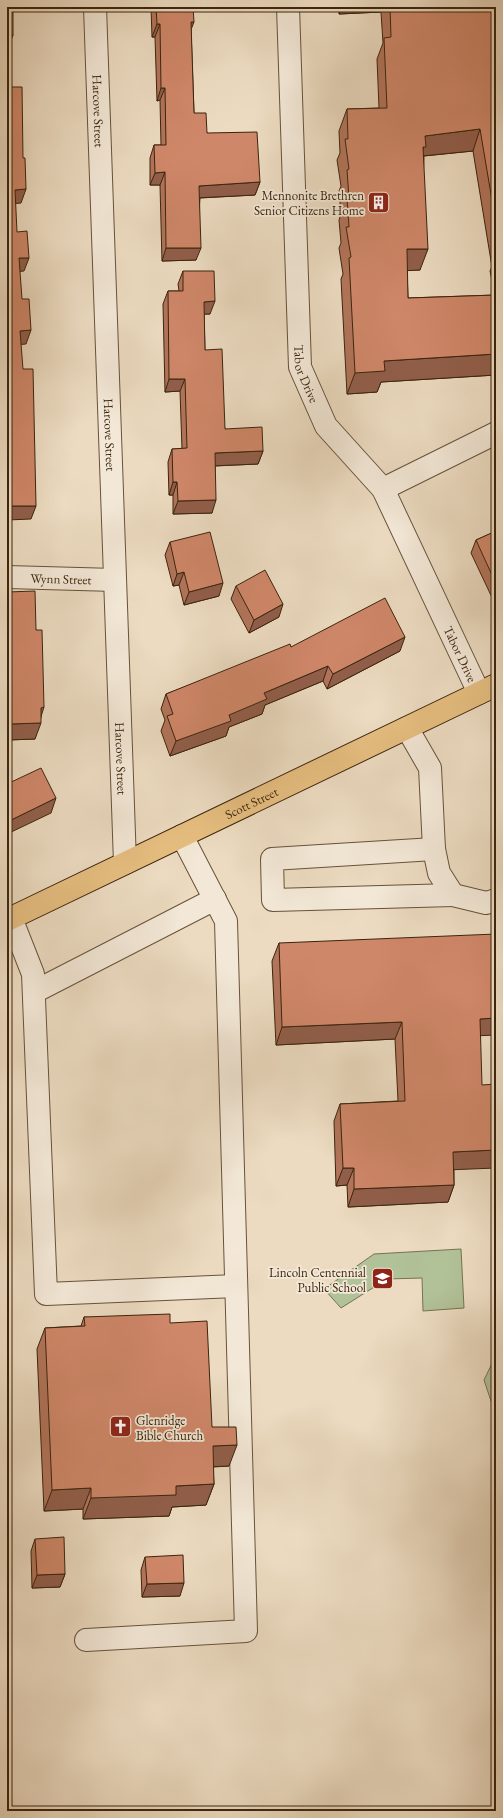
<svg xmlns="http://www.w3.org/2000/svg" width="503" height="1818" font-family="'EB Garamond',serif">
  <rect width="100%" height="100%" fill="#ecdbc1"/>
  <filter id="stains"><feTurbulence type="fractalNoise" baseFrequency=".005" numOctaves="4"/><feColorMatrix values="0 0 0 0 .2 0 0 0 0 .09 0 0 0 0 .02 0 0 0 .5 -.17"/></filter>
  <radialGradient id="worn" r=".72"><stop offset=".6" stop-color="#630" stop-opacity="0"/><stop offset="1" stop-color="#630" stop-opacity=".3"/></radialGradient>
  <g fill="#b1c198" stroke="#767252">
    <polygon points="461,1249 464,1308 423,1311 422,1278 387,1279 341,1308 324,1289 374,1254"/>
    <polygon points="496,1355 496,1409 492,1404 484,1380"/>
  </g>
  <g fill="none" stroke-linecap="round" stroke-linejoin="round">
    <defs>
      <g id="minor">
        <path id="s1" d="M 95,7 L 125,863"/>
        <path id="s2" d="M 288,7 L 300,367 L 326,426 L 383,489 L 479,693"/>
        <polyline points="383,489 496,433"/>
        <path id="s3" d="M 7,577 L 115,580"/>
        <polyline points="407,728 430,768 434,849 439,873 453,895 486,903 496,900"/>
        <polyline points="434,849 272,859 273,900 453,895"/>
        <polyline points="11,918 33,974 46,1294 236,1286"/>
        <polyline points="34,992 215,899"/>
        <polyline points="86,1640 246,1631 226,921 182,836"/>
      </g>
      <g id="major">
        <path id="s4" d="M 7,920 L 496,685"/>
      </g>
    </defs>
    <use href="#minor" stroke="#67523a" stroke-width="24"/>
    <use href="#major" stroke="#3b240d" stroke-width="24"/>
    <use href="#minor" stroke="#f3e8d7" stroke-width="22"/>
    <use href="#major" stroke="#e6be80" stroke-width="22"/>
  </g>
  <g fill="#b2745a" stroke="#3b240d" fill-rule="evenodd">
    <polygon points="151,7 193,7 191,29 194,113 207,133 260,182 255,195 200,198 196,260 162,261 160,185 150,185 150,158 154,145 161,145 160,100 157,101 155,37 152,37"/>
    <path d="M 339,7 L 496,7 L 496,375 L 381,382 L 377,392 L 347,394 L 341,279 L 343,274 L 339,248 L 341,243 L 339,220 L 341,214 L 339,191 L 341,186 L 337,160 L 340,153 L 339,131 L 347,109 L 379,108 L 377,59 L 383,43 L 381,12 L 339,14 ZM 473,151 L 492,267 L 490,271 L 495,295 L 408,298 L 407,270 L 420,270 L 424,156 Z"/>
    <polygon points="183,271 210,314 204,314 205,350 225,429 263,451 258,464 215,466 212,513 173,514 173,495 169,495 168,462 172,449 182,449 180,391 165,392 163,304 168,291 179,291 178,284"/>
    <polygon points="496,438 496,477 493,477 492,450"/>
    <polygon points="496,518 496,606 471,553 476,540 494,532 492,529"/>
    <polygon points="170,542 219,596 184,605 179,585 173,586 165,555"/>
    <polygon points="236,586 279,617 249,633 231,599"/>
    <polygon points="7,592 36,630 41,717 35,739 7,740"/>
    <polygon points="291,647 400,651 327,689 323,681 265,705 262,714 229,727 226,736 170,756 161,731 165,720 161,709 166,694"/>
    <polygon points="279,943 480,1036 454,1169 454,1185 448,1202 348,1207 347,1185 336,1186 334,1121 340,1104 398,1101 395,1039 276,1045 272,961"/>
    <polygon points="84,1317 170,1323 212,1427 229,1466 213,1467 214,1484 206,1505 172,1507 169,1516 83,1519 83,1509 44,1511 37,1349 45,1328 81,1326"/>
    <polygon points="35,1539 65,1574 60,1587 32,1588 31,1551"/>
    <polygon points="145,1557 180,1596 142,1597 141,1570"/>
  </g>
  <g fill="#915e4a" stroke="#3b240d">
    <polygon points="342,7 383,7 381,12 339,14"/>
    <polygon points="191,22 194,22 189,35"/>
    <polygon points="157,24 160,24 155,37 152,37"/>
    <polygon points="7,35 13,35 8,48 7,48"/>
    <polygon points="161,88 165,88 160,100 157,101"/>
    <polygon points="480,129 473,151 422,156 425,136"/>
    <polygon points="165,172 160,185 150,185 155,173"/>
    <polygon points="260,182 255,195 195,198 199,186"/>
    <polygon points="26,189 21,203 10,204 15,190"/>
    <polygon points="166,248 201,248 196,260 162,261"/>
    <polygon points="407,249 428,249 420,270 399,271"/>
    <polygon points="19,258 29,258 24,271 14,272"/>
    <polygon points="215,301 210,314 199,314 204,302"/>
    <polygon points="31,330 26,344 15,345 20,331"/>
    <polygon points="496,354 496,375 381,382 377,392 347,394 355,373 384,361"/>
    <polygon points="169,379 185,379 180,391 165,392"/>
    <polygon points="263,451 258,464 210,466 215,453"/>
    <polygon points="496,469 496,477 493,477"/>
    <polygon points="173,482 177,482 173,495 169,495"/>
    <polygon points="216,500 212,513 173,514 178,501"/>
    <polygon points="7,506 36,506 31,519 7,520"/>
    <polygon points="184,572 179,585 173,586 177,574"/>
    <polygon points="223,583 219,596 184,605 189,592"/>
    <polygon points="283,604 279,617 249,633 254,620"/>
    <polygon points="405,637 400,651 327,689 333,674"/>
    <polygon points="328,666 323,681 265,705 262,714 229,727 226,736 170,756 176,741 264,693"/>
    <polygon points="44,707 39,723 41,708"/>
    <polygon points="41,723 35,739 7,740 7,732 10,724"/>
    <polygon points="56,798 51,813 7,834 7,822"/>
    <polygon points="496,1018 496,1035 473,1036 480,1019"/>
    <polygon points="402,1022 395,1039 276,1045 282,1027"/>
    <polygon points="496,1150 496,1168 446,1170 453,1152"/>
    <polygon points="343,1168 354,1168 347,1185 336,1186"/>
    <polygon points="454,1185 448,1202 348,1207 354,1189"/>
    <polygon points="237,1445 229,1466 205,1467 213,1446"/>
    <polygon points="214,1484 206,1505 172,1507 169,1516 83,1519 91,1498 176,1486"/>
    <polygon points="91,1488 83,1509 44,1511 52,1490"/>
    <polygon points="65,1574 60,1587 32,1588 37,1575"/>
    <polygon points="184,1583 180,1596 142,1597 147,1584"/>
  </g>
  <g fill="#cf8769" stroke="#3b240d">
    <rect x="7" y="7" width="6" height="28"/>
    <polygon points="156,7 193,7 194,22 191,22 194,113 206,113 207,133 257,132 260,182 199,186 201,248 166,248 165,172 155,173 154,145 166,145 165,88 161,88 160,24 157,24"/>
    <polygon points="390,7 496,7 496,224 480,129 425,136 426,147 423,147 428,249 407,249 408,298 496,295 496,354 384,361 385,371 355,373 349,258 351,257 346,227 349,227 347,198 349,198 347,170 349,169 345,139 348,139 347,109 387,108 384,38 391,37"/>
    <polygon points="7,87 22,87 23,158 25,158 26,189 15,190 17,232 27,231 29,258 19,258 22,299 29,299 31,330 20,331 23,369 33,369 36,506 7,506"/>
    <polygon points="183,271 214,271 215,301 204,302 205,350 222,349 225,429 262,427 263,451 215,453 216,500 178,501 177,482 173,482 172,449 187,448 185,379 169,379 168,291 183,291"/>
    <polygon points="496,531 496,584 476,540"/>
    <polygon points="210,532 223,583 189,592 184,572 177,574 170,542"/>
    <polygon points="265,570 283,604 254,620 236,586"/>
    <polygon points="35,591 36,630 42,630 44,707 41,708 41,723 10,724 8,664 7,664 7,592"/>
    <polygon points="385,598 405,637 333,674 328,666 264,693 267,699 229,715 231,721 176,741 167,716 173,714 166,694 290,644 291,647"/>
    <polygon points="41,768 56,798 7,822 7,784"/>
    <polygon points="496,934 496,1018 480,1019 482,1085 496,1084 496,1150 453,1152 454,1185 354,1189 354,1168 343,1168 340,1104 405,1101 402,1022 282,1027 279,943"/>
    <polygon points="170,1314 170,1323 207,1321 212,1427 236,1427 237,1445 213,1446 214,1484 176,1486 176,1495 91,1498 91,1488 52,1490 45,1328 85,1326 84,1317"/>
    <polygon points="64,1537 65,1574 37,1575 35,1539"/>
    <polygon points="183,1555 184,1583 147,1584 145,1557"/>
  </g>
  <defs>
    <symbol id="building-square" viewBox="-11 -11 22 22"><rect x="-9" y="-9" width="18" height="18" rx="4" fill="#8f2418" stroke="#f3e8d7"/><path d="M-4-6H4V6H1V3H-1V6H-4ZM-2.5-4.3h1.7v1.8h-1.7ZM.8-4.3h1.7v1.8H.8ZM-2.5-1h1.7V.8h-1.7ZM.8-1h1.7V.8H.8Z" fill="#fff"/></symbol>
    <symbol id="school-square" viewBox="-11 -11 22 22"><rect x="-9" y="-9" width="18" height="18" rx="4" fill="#8f2418" stroke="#f3e8d7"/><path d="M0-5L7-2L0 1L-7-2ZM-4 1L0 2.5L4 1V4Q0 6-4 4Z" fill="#fff"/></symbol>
    <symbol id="church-square" viewBox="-11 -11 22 22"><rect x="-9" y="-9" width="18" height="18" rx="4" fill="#8f2418" stroke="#f3e8d7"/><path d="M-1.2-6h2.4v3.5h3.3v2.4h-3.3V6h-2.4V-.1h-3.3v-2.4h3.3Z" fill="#fff"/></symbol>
  </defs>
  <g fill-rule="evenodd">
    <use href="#building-square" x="366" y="190" width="25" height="25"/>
    <use href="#school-square" x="370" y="1266" width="25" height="25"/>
    <use href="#church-square" x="108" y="1414" width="25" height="25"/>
  </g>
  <g text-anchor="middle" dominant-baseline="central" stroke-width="3.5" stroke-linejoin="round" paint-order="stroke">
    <g font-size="13" fill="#3b240d" stroke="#f3e8d7">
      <text stroke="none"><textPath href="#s1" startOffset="104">Harcove Street</textPath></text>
      <text stroke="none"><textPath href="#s2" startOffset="368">Tabor Drive</textPath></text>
      <text stroke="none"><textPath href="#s1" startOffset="428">Harcove Street</textPath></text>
      <text stroke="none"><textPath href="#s3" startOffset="54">Wynn Street</textPath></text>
      <text stroke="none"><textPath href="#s2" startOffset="692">Tabor Drive</textPath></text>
      <text stroke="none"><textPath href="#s1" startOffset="752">Harcove Street</textPath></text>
      <text stroke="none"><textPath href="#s4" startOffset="271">Scott Street</textPath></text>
    </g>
    <g font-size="13" fill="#3b240d" stroke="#f3e8d7" text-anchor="end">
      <text x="364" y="195">Mennonite Brethren<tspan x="364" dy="15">Senior Citizens Home</tspan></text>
      <text x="366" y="1272">Lincoln Centennial<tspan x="366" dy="15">Public School</tspan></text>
      <text x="136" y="1420" text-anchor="start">Glenridge<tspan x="136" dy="15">Bible Church</tspan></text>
    </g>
  </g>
  <rect width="503" height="1818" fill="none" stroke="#ecdbc1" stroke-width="24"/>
  <rect x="8" y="8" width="487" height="1802" fill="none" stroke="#3b240d" stroke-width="2"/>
  <rect x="12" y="12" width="479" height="1794" fill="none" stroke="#3b240d"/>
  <rect width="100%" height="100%" filter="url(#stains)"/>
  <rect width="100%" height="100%" fill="url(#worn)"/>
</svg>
